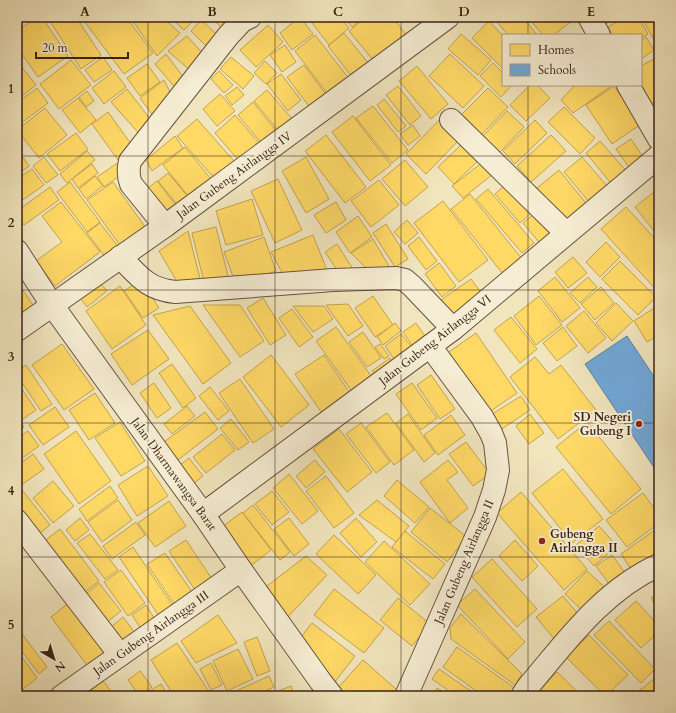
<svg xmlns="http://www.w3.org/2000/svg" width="676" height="713" font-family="Cardo,serif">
  <rect width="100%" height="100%" fill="#f1e5bd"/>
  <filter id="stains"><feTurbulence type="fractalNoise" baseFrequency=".005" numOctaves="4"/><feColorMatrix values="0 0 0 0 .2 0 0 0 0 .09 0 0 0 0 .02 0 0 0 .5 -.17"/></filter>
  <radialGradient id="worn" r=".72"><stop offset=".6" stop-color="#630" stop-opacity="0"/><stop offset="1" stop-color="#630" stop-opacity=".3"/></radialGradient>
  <g fill="#ffd966" stroke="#c4a24e">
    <polygon points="38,17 42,17 68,56 38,77 17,47 17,31"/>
    <polygon points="47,17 76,17 101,55 81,69"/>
    <polygon points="81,17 126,17 153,53 124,74"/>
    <polygon points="130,17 162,17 180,33 157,56"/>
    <polygon points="170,17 197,17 184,30"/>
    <polygon points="209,17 239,17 228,32"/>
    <polygon points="300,17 313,34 292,50 280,33"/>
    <polygon points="312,17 340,17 349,28 329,45 309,19"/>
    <polygon points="344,17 361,17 362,19 352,27"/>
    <polygon points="366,17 392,17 410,39 378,66 349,31"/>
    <polygon points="417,17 436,17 425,26"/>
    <polygon points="493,17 523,17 537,35 508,35"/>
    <polygon points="536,17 572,17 574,19 554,35 543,35 531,21"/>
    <polygon points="602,17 617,17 606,24"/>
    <polygon points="625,17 638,17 648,34 641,38 641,35 612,35 608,27"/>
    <polygon points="641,17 659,17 659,48"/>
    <polygon points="201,20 223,40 212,52 191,31"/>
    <polygon points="489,21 503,36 503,69 472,38"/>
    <polygon points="268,25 283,42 256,67 240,50"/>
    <polygon points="344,33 373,69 356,82 328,46"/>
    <polygon points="461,34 491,60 478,75 448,49"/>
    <polygon points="315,35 354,85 333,101 295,51"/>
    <polygon points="187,36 206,57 193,73 168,51"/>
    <polygon points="646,37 654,50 641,59 641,41"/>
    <polygon points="285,45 296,62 282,72 270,55"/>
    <polygon points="166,54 187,82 178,91 155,64"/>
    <polygon points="450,54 484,86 463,108 429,76"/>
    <polygon points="659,56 659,99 649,105 637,85 641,85 641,66"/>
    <polygon points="103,57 112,70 94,82 85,70"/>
    <polygon points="231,57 254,76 243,89 220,69"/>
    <polygon points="71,60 91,85 59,109 40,84"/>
    <polygon points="17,61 36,85 17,100"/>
    <polygon points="265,61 277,73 266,84 254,73"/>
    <polygon points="493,63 503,73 503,85 512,85 501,97 480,76"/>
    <polygon points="147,64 160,82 140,96 127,78"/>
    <polygon points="304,65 330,100 314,113 287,77"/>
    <polygon points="417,66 448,104 431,119 399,81"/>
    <polygon points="114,71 126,87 104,104 92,88"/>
    <polygon points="219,71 233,85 224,93 211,79"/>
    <polygon points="281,74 301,100 288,111 267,84"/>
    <polygon points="164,80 174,100 157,121 140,98"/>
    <polygon points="530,85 537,85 550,98 526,121 510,105"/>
    <polygon points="575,85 609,85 610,87 573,113 561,100"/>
    <polygon points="398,86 421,116 410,125 386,95"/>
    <polygon points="614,86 641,124 612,144 586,105"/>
    <polygon points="237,87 244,95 232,105 225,96"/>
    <polygon points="37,88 48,103 17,126 17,103"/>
    <polygon points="488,88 508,107 481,135 461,115"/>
    <polygon points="127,89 154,124 142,137 111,102"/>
    <polygon points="267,90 295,122 281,134 254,101"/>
    <polygon points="87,91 94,101 86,107 79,97"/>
    <polygon points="220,94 235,111 217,126 203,109"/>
    <polygon points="78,98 96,120 80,133 62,110"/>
    <polygon points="384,99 406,126 398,132 377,105"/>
    <polygon points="253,102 277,132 262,144 238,115"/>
    <polygon points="659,103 659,122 650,109"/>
    <polygon points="373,106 408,150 392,163 356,118"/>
    <polygon points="564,107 595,138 580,154 548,122"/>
    <polygon points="45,108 67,135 39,158 17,130"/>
    <polygon points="507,111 524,127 500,152 483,136"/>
    <polygon points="108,112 134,148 118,160 92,124"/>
    <polygon points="235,115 259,143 239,161 215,133"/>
    <polygon points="353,116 391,165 370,181 332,132"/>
    <polygon points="442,117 462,137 426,174 406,154"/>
    <polygon points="197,119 234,161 214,178 177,136"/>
    <polygon points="535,120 547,133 515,164 503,151"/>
    <polygon points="413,125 420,136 408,145 400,134"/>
    <polygon points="76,133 88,149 60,171 47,154"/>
    <polygon points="326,135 366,187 345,203 305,151"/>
    <polygon points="551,135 566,151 531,182 517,166"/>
    <polygon points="175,136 183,148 152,171 146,160"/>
    <polygon points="631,139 647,163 632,172 616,149"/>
    <polygon points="600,141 629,174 614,187 586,153"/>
    <polygon points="464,142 480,159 454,184 438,167"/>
    <polygon points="185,147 215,184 193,202 163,165"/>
    <polygon points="17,149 29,166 17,175"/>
    <polygon points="87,151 95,160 67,183 60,174"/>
    <polygon points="44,157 58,175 46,183 33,166"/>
    <polygon points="306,157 329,199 306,213 282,171"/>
    <polygon points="582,157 608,187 589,202 564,172"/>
    <polygon points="122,160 129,169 104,187 97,177"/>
    <polygon points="405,160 428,187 405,206 382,179"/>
    <polygon points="484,161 493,174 463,198 452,186"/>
    <polygon points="92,164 98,173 78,188 72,179"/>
    <polygon points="32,169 44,185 17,204 17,179"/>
    <polygon points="559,170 589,207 567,225 537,188"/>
    <polygon points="168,173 190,199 180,208 158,181"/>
    <polygon points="95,176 103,186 86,199 79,189"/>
    <polygon points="278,179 302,230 275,243 251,191"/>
    <polygon points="379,180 399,205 371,227 351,201"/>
    <polygon points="157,181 178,208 162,220 142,193"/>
    <polygon points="70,182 100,222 87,232 57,192"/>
    <polygon points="113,182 151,235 125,252 87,200"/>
    <polygon points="508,182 533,211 520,223 495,194"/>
    <polygon points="50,187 59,200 24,225 17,216 17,211"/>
    <polygon points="659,188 659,237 635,207"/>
    <polygon points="488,189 534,243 522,253 476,199"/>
    <polygon points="470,194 522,259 503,274 451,209"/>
    <polygon points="252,199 263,235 226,245 216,211"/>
    <polygon points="443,201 488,260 459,282 414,223"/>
    <polygon points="61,202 100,252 55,286 36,261 62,242 42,216"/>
    <polygon points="336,202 346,220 326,233 314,215"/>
    <polygon points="626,207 659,243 659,293 601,229"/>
    <polygon points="536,212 556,235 543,247 523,223"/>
    <polygon points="358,216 372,237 350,253 336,232"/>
    <polygon points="407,220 418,233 405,244 394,232"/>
    <polygon points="100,223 123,253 110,263 87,233"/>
    <polygon points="386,224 408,259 395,267 373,233"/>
    <polygon points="216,227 228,276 204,282 192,233"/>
    <polygon points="188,231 202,286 182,290 159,251"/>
    <polygon points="313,235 330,278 287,282 271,252"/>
    <polygon points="264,237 276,271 236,285 224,252"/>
    <polygon points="419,237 437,261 426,270 408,246"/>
    <polygon points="373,239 390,268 374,276 351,253"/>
    <polygon points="606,242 620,257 600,277 586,262"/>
    <polygon points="337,244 353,269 341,276 325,252"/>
    <polygon points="573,257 587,273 568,288 555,272"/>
    <polygon points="620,261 656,297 638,315 602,279"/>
    <polygon points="439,263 456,286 442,297 425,274"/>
    <polygon points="555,277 580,308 562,322 538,291"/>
    <polygon points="588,277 597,287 580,303 570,293"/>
    <polygon points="97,279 107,291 87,307 77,294"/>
    <polygon points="471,279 485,298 455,320 441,300"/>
    <polygon points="141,280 159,308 143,318 124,291"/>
    <polygon points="17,282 38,312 17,326"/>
    <polygon points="120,286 146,325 112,349 86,311"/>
    <polygon points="601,287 614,303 595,320 581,304"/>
    <polygon points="373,296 393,325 375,337 355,308"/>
    <polygon points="539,296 562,325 536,345 514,316"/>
    <polygon points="263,298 286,335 270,345 247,308"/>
    <polygon points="616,303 633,321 612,341 596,323"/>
    <polygon points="348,304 363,326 348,336 326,305"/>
    <polygon points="203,305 240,305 264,341 240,357"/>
    <polygon points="659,305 659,335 647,342 634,321"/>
    <polygon points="190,306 231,363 203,384 153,315"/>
    <polygon points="293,306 324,306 333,319 313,332"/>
    <polygon points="292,309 313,337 299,347 279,318"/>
    <polygon points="584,311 606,338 588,353 566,326"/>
    <polygon points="511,317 537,349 520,363 494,330"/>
    <polygon points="395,323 401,331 383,345 377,337"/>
    <polygon points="416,323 427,339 414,348 403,332"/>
    <polygon points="336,327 371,376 351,390 316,341"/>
    <polygon points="563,327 577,346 557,361 543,343"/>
    <polygon points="148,330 169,359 132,385 111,354"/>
    <polygon points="363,332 381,358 367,367 349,342"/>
    <polygon points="476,333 517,393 488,413 446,354"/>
    <polygon points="401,334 411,346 394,359 385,346"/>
    <polygon points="62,344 94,389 64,410 32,365"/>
    <polygon points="380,344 389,356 384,359 375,347"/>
    <polygon points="271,355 309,405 281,427 243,377"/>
    <polygon points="324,355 349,392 321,412 295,374"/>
    <polygon points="535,357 549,374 561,365 596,410 558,439 510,377"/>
    <polygon points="390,358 396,366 378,380 372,371"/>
    <polygon points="172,364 196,398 183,408 159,373"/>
    <polygon points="26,365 52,404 41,411 17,375 17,371"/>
    <polygon points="431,375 455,409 440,419 417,385"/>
    <polygon points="240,379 274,429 253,443 219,393"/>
    <polygon points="17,382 36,410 23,419 17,410"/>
    <polygon points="154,383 171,408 157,418 140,393"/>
    <polygon points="412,383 437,418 421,430 396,394"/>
    <polygon points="210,387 229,411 218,420 199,396"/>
    <polygon points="95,393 115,423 89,440 69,410"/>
    <polygon points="521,396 530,410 499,431 489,416"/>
    <polygon points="187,406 195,416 172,434 164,424"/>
    <polygon points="55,407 69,427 43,445 29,425"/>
    <polygon points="205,412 218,429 178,460 164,442"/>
    <polygon points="387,413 414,450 394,465 366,427"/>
    <polygon points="408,414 435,453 424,462 396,423"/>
    <polygon points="530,414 544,433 529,444 516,426"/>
    <polygon points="451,415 465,435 438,455 424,435"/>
    <polygon points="17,417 24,427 17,432"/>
    <polygon points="231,419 249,442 238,450 220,428"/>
    <polygon points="120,422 145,461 121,476 95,438"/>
    <polygon points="587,422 641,489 611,514 556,447"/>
    <polygon points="361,423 390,462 376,473 346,434"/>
    <polygon points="339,429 372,472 347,492 313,449"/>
    <polygon points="28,431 39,446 17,462 17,439"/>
    <polygon points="76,431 111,481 79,504 44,454"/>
    <polygon points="222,434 235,450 206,473 193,457"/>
    <polygon points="466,442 490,474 473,486 449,454"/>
    <polygon points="33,454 44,469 17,488 17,466"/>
    <polygon points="189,458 203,476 188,488 174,470"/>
    <polygon points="315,460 325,472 306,488 296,476"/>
    <polygon points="448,460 458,472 447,480 468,508 450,523 420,482"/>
    <polygon points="148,466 168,496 137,516 118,485"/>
    <polygon points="563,469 603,519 572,543 532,493"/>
    <polygon points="289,474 318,511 302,524 273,488"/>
    <polygon points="326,476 354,513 334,528 306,491"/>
    <polygon points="397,480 429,507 415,523 384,496"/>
    <polygon points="53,481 74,506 53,523 33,498"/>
    <polygon points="110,486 118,498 87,521 79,509"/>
    <polygon points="22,490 50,525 35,537 17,514 17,494"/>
    <polygon points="272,491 289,512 272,525 255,504"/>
    <polygon points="521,492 587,569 564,590 497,513"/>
    <polygon points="643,493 659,515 659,523 627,547 606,520"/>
    <polygon points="118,500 132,520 102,542 88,522"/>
    <polygon points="377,500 409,526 396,542 359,515"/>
    <polygon points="169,501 186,526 155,547 138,523"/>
    <polygon points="253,505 290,552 280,560 243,513"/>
    <polygon points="430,508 467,537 447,562 411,532"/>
    <polygon points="242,512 271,550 248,568 218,530"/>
    <polygon points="80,518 89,530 75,541 66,530"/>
    <polygon points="289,518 309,544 294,556 274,529"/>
    <polygon points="356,518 377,542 361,557 340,533"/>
    <polygon points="136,522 145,535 112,559 103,546"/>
    <polygon points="599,526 617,546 594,566 576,545"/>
    <polygon points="659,527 659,558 635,575 621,554"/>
    <polygon points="60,529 99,581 77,598 38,546"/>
    <polygon points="405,531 445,564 433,579 392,547"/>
    <polygon points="90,534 118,570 105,579 77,543"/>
    <polygon points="334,535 376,575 358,594 316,554"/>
    <polygon points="186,540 216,585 199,596 169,551"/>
    <polygon points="515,540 538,566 522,581 499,556"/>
    <polygon points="384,541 430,584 410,605 365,562"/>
    <polygon points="133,547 177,612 163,622 119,557"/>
    <polygon points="165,553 192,592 174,604 147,564"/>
    <polygon points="612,555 628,577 612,588 596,566"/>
    <polygon points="306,556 327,575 285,620 258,593"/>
    <polygon points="492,559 537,609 517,627 472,577"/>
    <polygon points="121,570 145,603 128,616 104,582"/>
    <polygon points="587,571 609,591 586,614 565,594"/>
    <polygon points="99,583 121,611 102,626 81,598"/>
    <polygon points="334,589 384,628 364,653 314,615"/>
    <polygon points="475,589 525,642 508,659 457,605"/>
    <polygon points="659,593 659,613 651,598"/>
    <polygon points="563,596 582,619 555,640 536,617"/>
    <polygon points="398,598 430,624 412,646 380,620"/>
    <polygon points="72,600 115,655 92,672 51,617"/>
    <polygon points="636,601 659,626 659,632 641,648 615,620"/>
    <polygon points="146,605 159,626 145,635 132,615"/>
    <polygon points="461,614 522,674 515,685 451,639 450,628"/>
    <polygon points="218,615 237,643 196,663 181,641"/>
    <polygon points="123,617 138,637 126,647 110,628"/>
    <polygon points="609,621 655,669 641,683 594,635"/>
    <polygon points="312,623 355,656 331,687 297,642"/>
    <polygon points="19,630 47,667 39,674 17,645 17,632"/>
    <polygon points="589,635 628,675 606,696 605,696 566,657"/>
    <polygon points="257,637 270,671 257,676 244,642"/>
    <polygon points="177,643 212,696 174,696 151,660"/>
    <polygon points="457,647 516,689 512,696 483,696 443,667"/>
    <polygon points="238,649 253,679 227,691 213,661"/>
    <polygon points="17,650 37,678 17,694"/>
    <polygon points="363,660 397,690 392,696 343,696 336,690"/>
    <polygon points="211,663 222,685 211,690 200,669"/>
    <polygon points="439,669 478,696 456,696 432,679"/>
    <polygon points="140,671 152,687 139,696 128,680"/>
    <polygon points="557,672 582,696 534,696"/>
    <polygon points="659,675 659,696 637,696 635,694"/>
    <polygon points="269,676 274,687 255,696 230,696 229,694"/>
    <polygon points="103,681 115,696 94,696 90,691"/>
    <polygon points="161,684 168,696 142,696"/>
    <polygon points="291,686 295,696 266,696"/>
    <polygon points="437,688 449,696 432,696"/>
  </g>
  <polygon fill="#6fa8dc" stroke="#5f80a1" points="627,336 659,384 659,475 585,364"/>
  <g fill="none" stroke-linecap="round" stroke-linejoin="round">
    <defs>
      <g id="street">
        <polyline points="589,17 599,35"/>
        <polyline points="628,85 659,139"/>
        <polyline points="451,120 566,233"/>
        <path d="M 165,226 L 131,184 C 128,176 128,169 130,161 L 228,36 L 242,21 L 250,17"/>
        <polyline points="17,251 52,305 203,514 241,570 321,682 332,696"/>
        <path d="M 120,257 C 139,276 147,289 175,292 L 333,280 L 396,278 L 405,280 L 412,286 L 453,329"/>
        <polyline points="17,330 165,226 448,17"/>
        <polyline points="203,514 453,329 659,156"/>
        <polyline points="17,521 120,655"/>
        <polyline points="62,696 241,570"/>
        <polyline points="406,696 485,517 494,490 498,470 495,443 491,433 482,417 430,346"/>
        <path d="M 522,696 L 527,688 C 566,642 602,591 659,565"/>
      </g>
    </defs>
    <use href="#street" stroke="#675240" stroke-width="24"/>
    <use href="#street" stroke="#f6eed4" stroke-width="22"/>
  </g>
  <path fill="none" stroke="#392116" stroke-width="1" stroke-opacity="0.55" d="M 148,17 L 148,696M 275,17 L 275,696M 401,17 L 401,696M 528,17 L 528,35M 528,85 L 528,696M 17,156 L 659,156M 17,290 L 659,290M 17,423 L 659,423M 17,557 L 659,557"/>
  <g fill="#8f2418" stroke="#f6eed4" stroke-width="1.5">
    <circle cx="639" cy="424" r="4"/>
    <circle cx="542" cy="541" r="4"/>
  </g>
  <g text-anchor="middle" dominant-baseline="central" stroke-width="4" stroke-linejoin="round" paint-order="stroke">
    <g font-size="12" fill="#392116" stroke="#f6eed4">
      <text transform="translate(234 175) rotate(-36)">Jalan Gubeng Airlangga IV</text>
      <text transform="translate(435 340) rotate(-38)">Jalan Gubeng Airlangga VI</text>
      <text transform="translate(174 474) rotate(54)">Jalan Dharmawangsa Barat</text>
      <text transform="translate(464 562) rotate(-67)">Jalan Gubeng Airlangga II</text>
      <text transform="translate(151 633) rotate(-35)">Jalan Gubeng Airlangga III</text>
    </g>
    <g font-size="12" font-weight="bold" fill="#392116" stroke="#f6eed4" text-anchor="end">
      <text x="631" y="417">SD Negeri<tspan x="631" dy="14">Gubeng I</tspan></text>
      <text x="550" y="534" text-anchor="start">Gubeng<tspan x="550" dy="14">Airlangga II</tspan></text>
    </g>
  </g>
  <rect width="676" height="713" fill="none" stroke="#f1e5bd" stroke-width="44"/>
  <rect x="502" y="34" width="140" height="52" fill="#f6eed4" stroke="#aa9c88"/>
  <rect x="510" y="44" width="20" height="12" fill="#ffd966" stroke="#aa9c88"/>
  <text x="538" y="54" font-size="12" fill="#392116">Homes</text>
  <rect x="510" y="64" width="20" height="12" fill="#6fa8dc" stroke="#aa9c88"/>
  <text x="538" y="74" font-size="12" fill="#392116">Schools</text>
  <g transform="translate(54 659) rotate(142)" stroke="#f6eed4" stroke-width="3" paint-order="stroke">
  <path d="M0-3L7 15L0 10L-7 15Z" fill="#392116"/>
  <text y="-6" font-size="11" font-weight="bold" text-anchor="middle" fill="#392116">N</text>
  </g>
  <path d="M36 52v6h92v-6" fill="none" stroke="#392116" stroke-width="2"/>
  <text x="42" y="52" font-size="12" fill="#392116" stroke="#f6eed4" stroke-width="3" paint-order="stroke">20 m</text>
  <rect x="22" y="22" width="632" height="669" fill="none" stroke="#392116" stroke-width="1.5"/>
  <g font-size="13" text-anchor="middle" font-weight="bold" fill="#392116">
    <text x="85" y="16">A</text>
    <text x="212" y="16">B</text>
    <text x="338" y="16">C</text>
    <text x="464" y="16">D</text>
    <text x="591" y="16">E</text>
    <text x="11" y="93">1</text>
    <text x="11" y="227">2</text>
    <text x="11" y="361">3</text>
    <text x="11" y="495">4</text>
    <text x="11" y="629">5</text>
  </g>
  <rect width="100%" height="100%" filter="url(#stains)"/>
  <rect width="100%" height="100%" fill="url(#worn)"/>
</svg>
